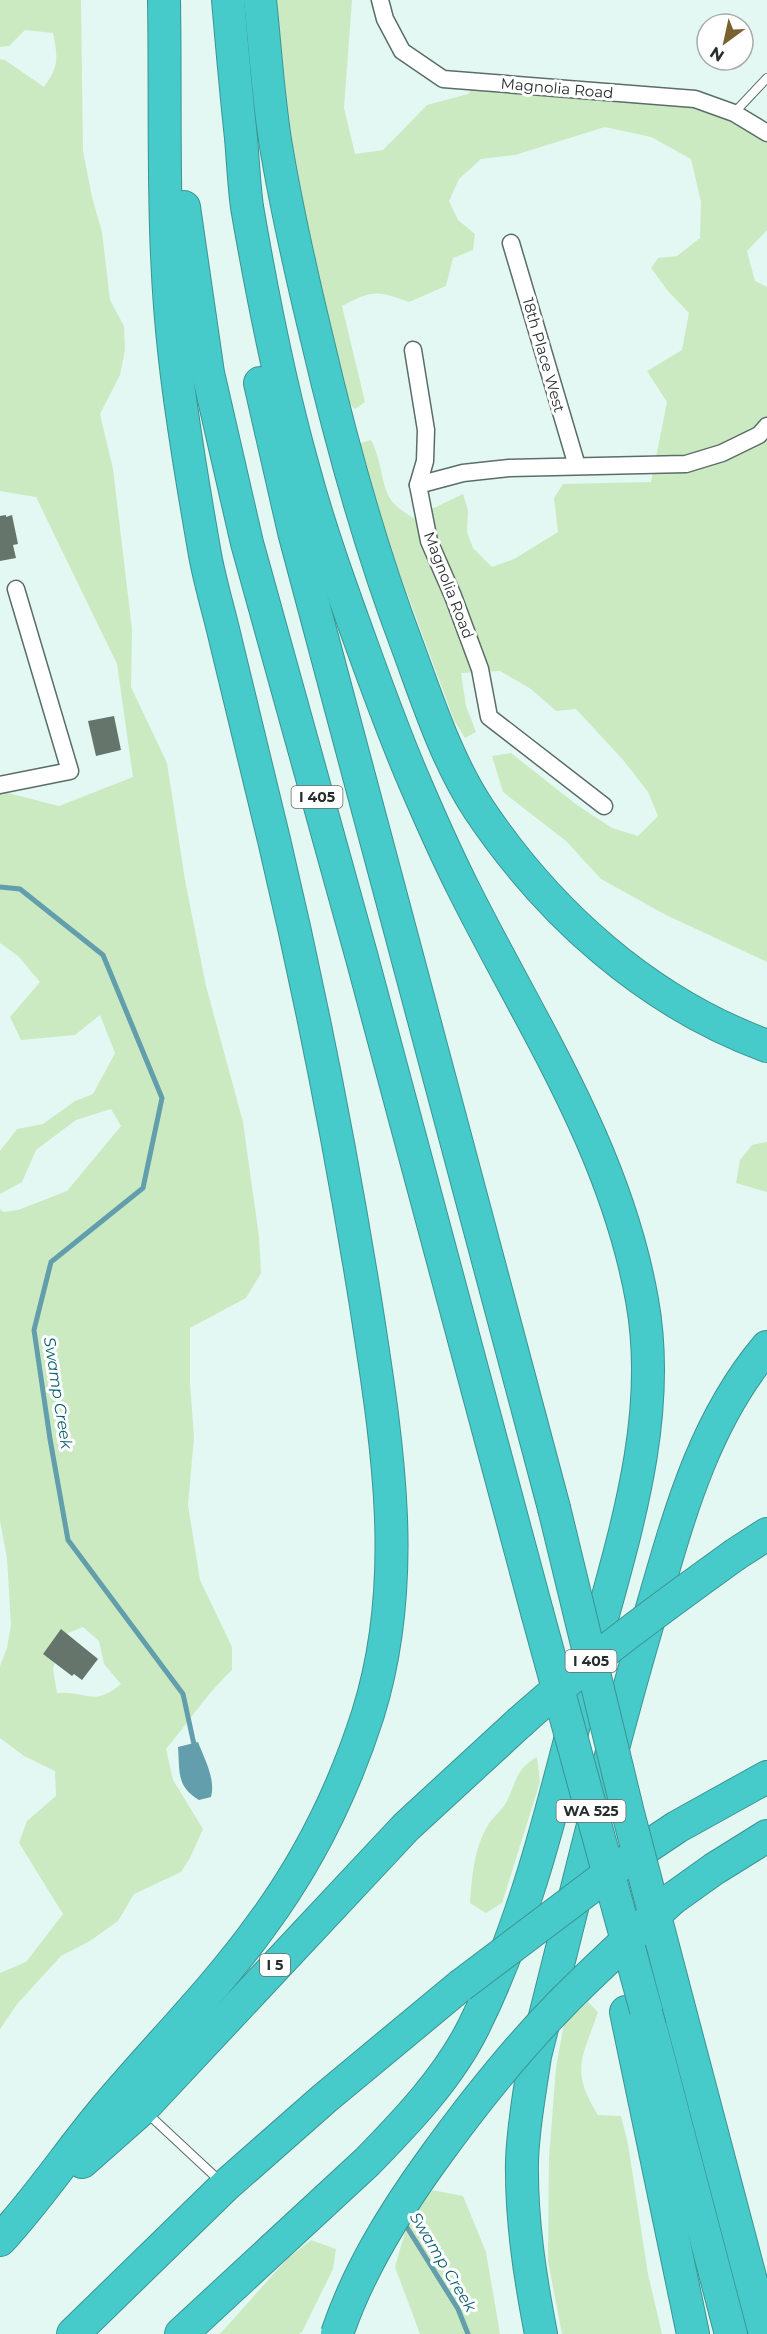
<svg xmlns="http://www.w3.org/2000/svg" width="767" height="2334" font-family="Montserrat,sans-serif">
  <rect width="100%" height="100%" fill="#e3f8f2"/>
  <g fill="#cbeac2" fill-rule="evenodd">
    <path d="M 0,0 L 81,0 L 83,151 L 92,197 L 102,232 L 110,300 L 124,326 L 125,350 L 120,375 L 100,414 L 113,469 L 132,629 L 131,687 L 167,763 L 185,880 L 206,986 L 243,1122 L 259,1237 L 261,1273 L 246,1298 L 190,1328 L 190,1384 L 194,1437 L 188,1505 L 200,1580 L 232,1647 L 232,1670 C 207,1693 188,1723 166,1749 L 173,1780 L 203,1829 L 190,1858 L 181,1872 L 134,1894 L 118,1921 L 90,1941 L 61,1956 L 18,2003 L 0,2029 L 0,1973 L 26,1962 L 63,1914 L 19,1843 L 27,1821 L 56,1796 L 55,1771 L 24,1756 L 0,1738 L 0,1666 L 7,1648 L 11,1625 L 7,1558 L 0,1521 L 0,1209 L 4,1212 L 18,1210 L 67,1191 L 121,1126 L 111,1109 L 76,1120 L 36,1150 L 22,1182 L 0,1194 L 0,1151 L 17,1129 L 43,1124 L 75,1101 L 93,1094 L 115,1053 L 100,1015 L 75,1035 L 21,1040 L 10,1017 L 40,982 L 18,956 L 0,943 L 0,791 L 59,806 L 133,777 L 117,664 L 36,497 L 0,491 L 0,59 L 5,60 L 44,87 C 59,66 58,58 53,33 L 25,30 L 9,46 L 0,47 ZM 83,1627 L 99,1641 L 104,1664 L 121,1684 C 92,1708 88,1690 57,1693 L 53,1669 L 59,1647 L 68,1633 Z"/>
    <path d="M 276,0 L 352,0 L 344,108 L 355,154 L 383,150 L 427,105 L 468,94 L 478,82 L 695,99 L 767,128 L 767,230 L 747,251 L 755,281 L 767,287 L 767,962 L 666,915 L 601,879 L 566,841 L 503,792 L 492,756 L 511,753 L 577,805 L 612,828 L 638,836 L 658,816 L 648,792 L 624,761 L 576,709 L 556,711 L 531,689 L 500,671 L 461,673 L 466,706 L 476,732 L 465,738 L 454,720 L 397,566 L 357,444 L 371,440 C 382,460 381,485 391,500 C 396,507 406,513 413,518 L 463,494 L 468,510 L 467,532 L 473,548 L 492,567 L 514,559 L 558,532 L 554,498 L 563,484 L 651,482 L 667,402 L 647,371 L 682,350 L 689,313 L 668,291 L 651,268 L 658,258 L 677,256 L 700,238 L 701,202 L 691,159 L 651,137 L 605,127 L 515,155 L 481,159 L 459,179 L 449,201 L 458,220 L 475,234 L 473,250 L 453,258 L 446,286 L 409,302 C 377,290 372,290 342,306 L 365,402 L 355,409 L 346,400 L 309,255 L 291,136 Z"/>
    <polygon points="767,1142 767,1192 736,1183 740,1160 752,1145"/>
    <path d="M 537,1757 L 540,1782 L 502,1903 L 486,1913 L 470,1903 C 472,1877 474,1849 487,1827 C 492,1817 502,1811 507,1801 C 517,1780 516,1769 537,1757 Z"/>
    <path d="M 588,2002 L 598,2012 C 582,2059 570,2070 598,2115 L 621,2116 L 628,2144 L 648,2274 L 662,2334 L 562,2334 L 548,2261 L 549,2157 L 556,2068 L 564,2024 Z"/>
    <polygon points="432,2190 463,2196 486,2252 500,2334 420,2334 395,2267 410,2215"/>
    <polygon points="311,2240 336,2249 333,2269 302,2332 299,2334 220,2334 287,2259"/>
  </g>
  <path fill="#629eac" d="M 198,1742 C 204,1758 216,1779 211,1797 L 199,1800 C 176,1786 180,1772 178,1747 Z"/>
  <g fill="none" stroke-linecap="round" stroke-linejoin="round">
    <g stroke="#629eac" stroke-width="5">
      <polyline points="0,887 20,889 103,955 162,1098 143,1188 51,1262 34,1330 50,1439 68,1540 183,1694 195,1749"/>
      <polyline points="403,2221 458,2309 468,2334"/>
    </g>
  </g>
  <g fill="#66756b">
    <polygon points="6,515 6,517 12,515 18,544 13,545 16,558 0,561 0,516"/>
    <polygon points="114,716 121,750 96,756 88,721"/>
    <polygon points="61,1629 98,1659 82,1680 74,1674 72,1676 43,1654"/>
  </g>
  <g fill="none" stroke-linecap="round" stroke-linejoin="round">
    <defs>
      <g id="service">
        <polyline points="734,113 767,78"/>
        <polyline points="147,2113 221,2182"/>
      </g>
      <g id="minor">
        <polyline points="380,0 385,19 402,51 443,79 695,99 734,113 767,133"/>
        <polyline points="511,243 577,466"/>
        <polyline points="413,350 426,430 425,461 418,485 429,541 453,596 480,669 489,717 604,806"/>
        <polyline points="418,485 463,473 509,468 686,464 722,453 759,435 767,426"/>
        <polyline points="0,785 70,771 16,589"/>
      </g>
      <g id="motorway">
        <path d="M 260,0 C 265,47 268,94 275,140 C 286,207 301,273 317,339 C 341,442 369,545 407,645 C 427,699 446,759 478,808 C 548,913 647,1002 767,1046"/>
        <polyline points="184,207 208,373 247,543 362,958 537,1612"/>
        <polyline points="260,383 294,532 554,1508"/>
        <polyline points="736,1554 767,1534"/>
        <polyline points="623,1863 677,1827 767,1777"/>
        <polyline points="672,1899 714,1869 767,1836"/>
        <polyline points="646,2010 731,2334"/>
        <polyline points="626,2012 693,2334"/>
        <polyline points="682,2019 765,2334"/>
        <polyline points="82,2162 142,2109 406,1827 519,1723"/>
        <path d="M 0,2240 C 38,2199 69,2152 105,2109 C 156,2048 213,1992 260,1927 C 307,1864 344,1789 368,1714 C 411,1577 386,1436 365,1299 C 340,1144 310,992 274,840 C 258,774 242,708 226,642 C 219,611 209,580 204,549 C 193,486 182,422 175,359 C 161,240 166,119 164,0"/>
        <polyline points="73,2334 225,2186 325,2098 460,1986"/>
        <path d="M 181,2334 L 367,2162 C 407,2121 449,2077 474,2026 C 529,1915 556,1793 587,1674 C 618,1553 665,1426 642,1300 C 615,1148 531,1024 463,888 C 446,854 430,818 415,783 C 395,737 378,690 361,643 C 340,585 319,527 303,467 C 279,382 262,294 247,207 C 244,185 243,161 241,138 C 236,92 232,46 228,0"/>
        <path d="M 541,2334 C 530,2277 521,2219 522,2161 C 523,2126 530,2091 535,2056 C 571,1914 605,1770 646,1629 C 675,1531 699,1427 767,1347"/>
      </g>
    </defs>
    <use href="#service" stroke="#5b6d68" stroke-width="10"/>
    <use href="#minor" stroke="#5b6d68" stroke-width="19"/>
    <use href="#motorway" stroke="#3c9493" stroke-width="34"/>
    <use href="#service" stroke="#fff" stroke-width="8"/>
    <use href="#minor" stroke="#fff" stroke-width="16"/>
    <use href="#motorway" stroke="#47caca" stroke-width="32"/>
    <defs>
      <g id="motorway-bridge">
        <polyline points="554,1508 628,1813 682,2019"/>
        <polyline points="537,1612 646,2010"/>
        <path d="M 519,1723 C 587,1662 661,1608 736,1554"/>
        <polyline points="460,1986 623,1863"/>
        <path d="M 337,2334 C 358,2271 394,2213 433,2159 C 472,2105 513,2053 560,2005 C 596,1968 634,1934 672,1899"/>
      </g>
    </defs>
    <use href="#motorway-bridge" stroke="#3c9493" stroke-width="34" stroke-linecap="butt"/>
    <use href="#motorway-bridge" stroke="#47caca" stroke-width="32"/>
  </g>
  <g text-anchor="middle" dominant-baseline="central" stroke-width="6" stroke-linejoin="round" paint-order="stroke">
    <g fill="#fff" stroke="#686d6c" stroke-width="1.5">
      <rect x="291.5" y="786" width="51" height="22" rx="4.5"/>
      <rect x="565.5" y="1650" width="51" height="22" rx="4.5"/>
      <rect x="556.5" y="1800" width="69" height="22" rx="4.5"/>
      <rect x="260" y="1954" width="30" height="22" rx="4.5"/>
    </g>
    <g font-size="14" font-weight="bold" fill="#272f2d">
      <text x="317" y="797">I 405</text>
      <text x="591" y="1661">I 405</text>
      <text x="591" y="1811">WA 525</text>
      <text x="275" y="1965">I 5</text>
    </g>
    <g font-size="15" fill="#272f2d" stroke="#fff">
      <text transform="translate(557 88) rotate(5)">Magnolia Road</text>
      <text transform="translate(544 355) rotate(74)">18th Place West</text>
      <text transform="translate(449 585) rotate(69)">Magnolia Road</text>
    </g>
    <g font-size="16" font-style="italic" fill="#0b6170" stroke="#fff">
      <text transform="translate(58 1393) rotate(81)">Swamp Creek</text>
      <text transform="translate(443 2262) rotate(59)">Swamp Creek</text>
    </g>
  </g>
  <g transform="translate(725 42) rotate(213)"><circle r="28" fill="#ffffff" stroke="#a9acab" stroke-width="1.5"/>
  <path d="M0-4.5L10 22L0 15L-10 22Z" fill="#796131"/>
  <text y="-9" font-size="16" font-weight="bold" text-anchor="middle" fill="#272f2d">N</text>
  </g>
</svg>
